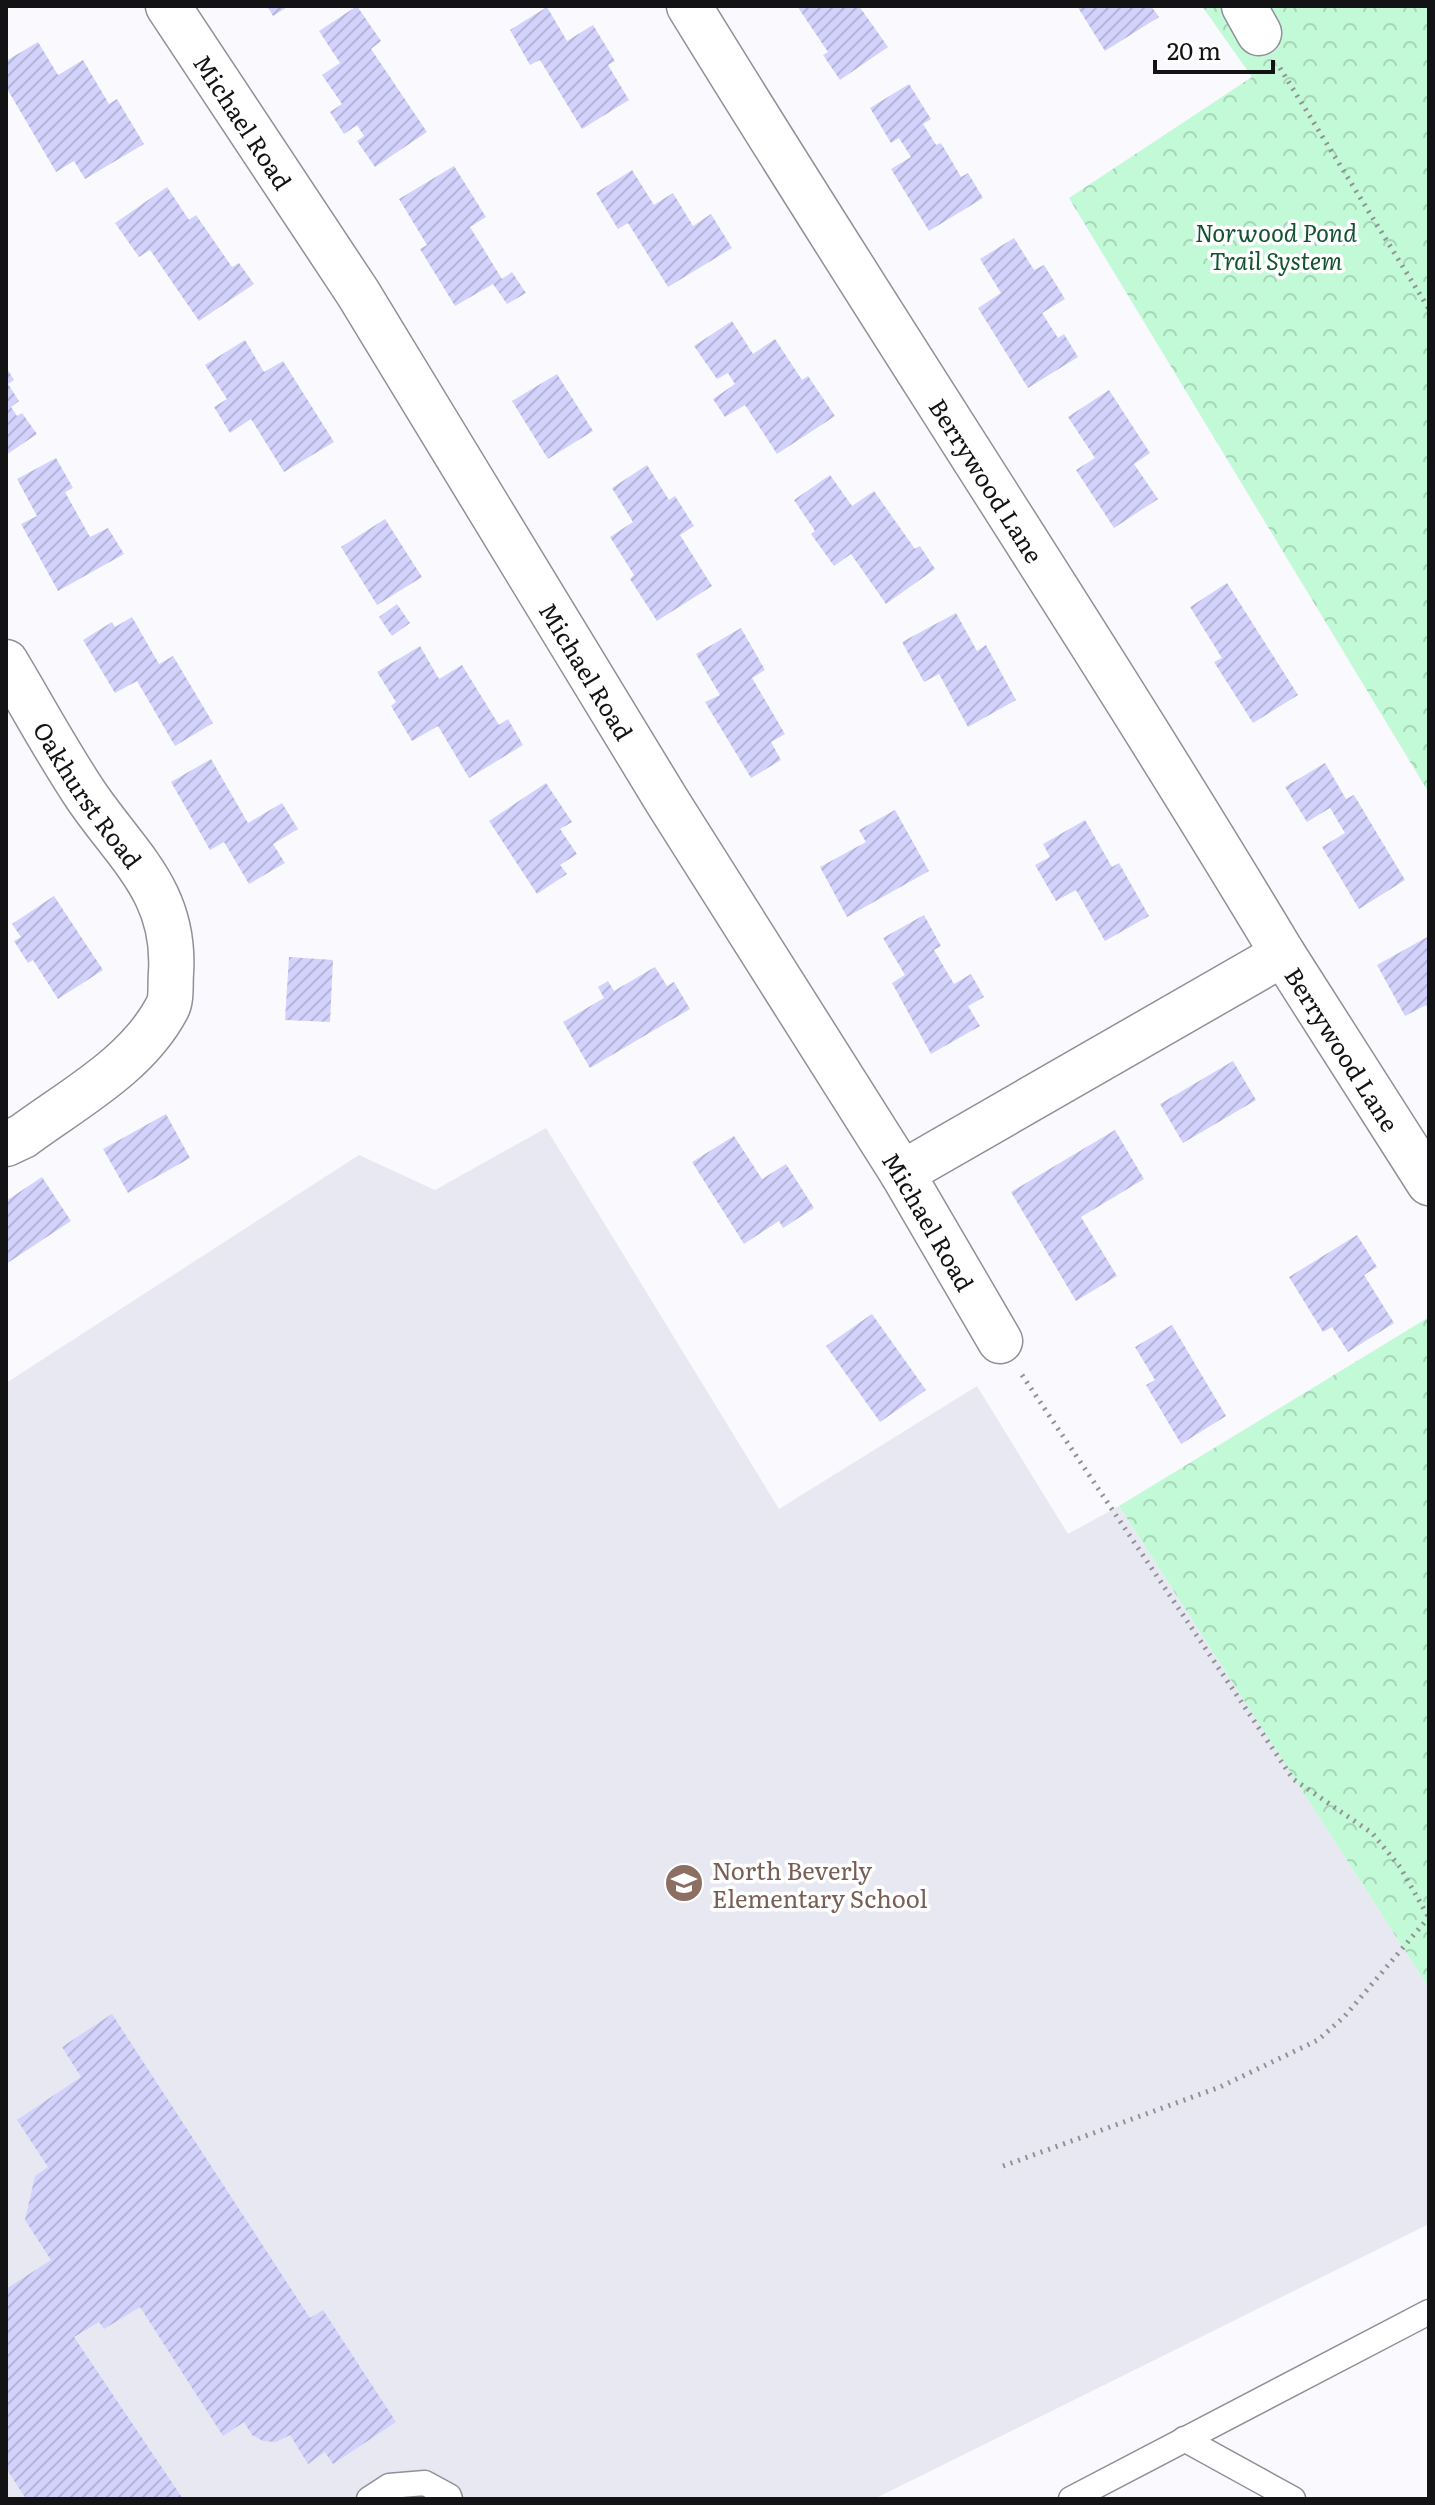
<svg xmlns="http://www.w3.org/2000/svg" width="1435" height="2505" font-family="Literata,serif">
  <defs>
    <pattern id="park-crowns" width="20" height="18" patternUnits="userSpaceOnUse" patternTransform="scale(2)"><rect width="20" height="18" fill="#c2f9d6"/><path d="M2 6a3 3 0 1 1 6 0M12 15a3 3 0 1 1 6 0" fill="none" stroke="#a6d5b7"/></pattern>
    <pattern id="building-hatch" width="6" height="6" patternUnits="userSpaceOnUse" patternTransform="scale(2)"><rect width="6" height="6" fill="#d3d2fd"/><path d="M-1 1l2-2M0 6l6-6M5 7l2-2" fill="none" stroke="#b4b3d8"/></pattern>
  </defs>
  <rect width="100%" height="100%" fill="#f9f9fe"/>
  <polygon fill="#e8e8f3" points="546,1128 779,1509 977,1386 1068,1534 1119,1506 1429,1988 1429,2224 874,2499 6,2499 6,1383 359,1155 435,1190"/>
  <g fill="url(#park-crowns)">
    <polygon points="1202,6 1429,6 1429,793 1069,198 1252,77"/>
    <polygon points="1429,1317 1429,1988 1119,1506"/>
  </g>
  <g fill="url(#building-hatch)">
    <polygon points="267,6 289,6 273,16"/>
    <polygon points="357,6 381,41 371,49 427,132 375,167 357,141 364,136 357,125 344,134 330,112 342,104 322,75 340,63 319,31"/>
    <polygon points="797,6 859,6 888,47 840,80 823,55 828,52"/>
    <polygon points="1077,6 1151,6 1159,17 1105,51"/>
    <polygon points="547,7 567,41 593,25 615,61 608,65 629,100 582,129 540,60 530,65 510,30"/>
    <polygon points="38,42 58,75 83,60 109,104 117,99 144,144 85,179 74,161 56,172 6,87 6,61"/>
    <polygon points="909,84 931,119 923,124 936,145 941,143 961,177 968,173 983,198 929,231 891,169 911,157 899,138 891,143 870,108"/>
    <polygon points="454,166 486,217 470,227 502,279 512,272 526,293 507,304 493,284 455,306 420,249 427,245 399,199"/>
    <polygon points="632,170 654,205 673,193 693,226 711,214 732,248 668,287 628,223 618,229 596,193"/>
    <polygon points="167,187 189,220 196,215 232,267 239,263 254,284 199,321 150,250 139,257 115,223"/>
    <polygon points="1014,238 1034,270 1044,265 1065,299 1042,313 1058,338 1064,334 1078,357 1028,388 978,308 1001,293 980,259"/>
    <polygon points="732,321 753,354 775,339 802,380 808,376 835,416 777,454 745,405 725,417 713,399 735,384 728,373 717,379 694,346"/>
    <polygon points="245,340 264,372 283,361 334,442 284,472 251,419 230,433 214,407 227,399 205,365"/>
    <polygon points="6,367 14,380 8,384 19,401 11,407 17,416 22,413 37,434 6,455"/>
    <polygon points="557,374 593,431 548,459 512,401"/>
    <polygon points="1109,390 1150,453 1134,464 1158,499 1114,528 1076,470 1095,458 1068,417"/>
    <polygon points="56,458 73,488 65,492 90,537 108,528 124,554 58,591 21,524 37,516 17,479"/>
    <polygon points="647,465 669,500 675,496 694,526 680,535 712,586 657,621 630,579 634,575 610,537 633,522 612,488"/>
    <polygon points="830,475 852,506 874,491 915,549 920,546 935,569 886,604 851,554 834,566 811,534 815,531 794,500"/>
    <polygon points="385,519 422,577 377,605 341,547"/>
    <polygon points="1227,583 1298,695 1253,723 1214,662 1222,658 1190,607"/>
    <polygon points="397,604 410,623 392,636 379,617"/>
    <polygon points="956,613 977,651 986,645 1016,700 968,727 939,674 924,682 902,642"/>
    <polygon points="132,617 159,664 173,656 213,723 175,746 137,681 115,693 83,640 112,622 115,627"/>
    <polygon points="741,628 765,670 752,678 785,734 771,742 781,760 751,778 705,702 720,695 696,654"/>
    <polygon points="420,646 439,679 462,665 499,725 508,719 523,745 469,778 438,726 412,741 391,706 396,702 377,672"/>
    <polygon points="211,759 248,823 282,803 298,829 273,844 285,863 249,884 224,842 210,850 171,782"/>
    <polygon points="1325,763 1346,799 1354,795 1405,880 1359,909 1322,847 1345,833 1330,808 1307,822 1285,787"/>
    <polygon points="546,783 572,822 560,829 577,854 560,865 567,874 537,894 489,821"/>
    <polygon points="895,810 929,871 847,917 820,867 866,842 859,830"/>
    <polygon points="1085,820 1112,867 1119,863 1149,916 1105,941 1076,890 1056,901 1035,865 1050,857 1043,844"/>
    <polygon points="54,896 103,970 58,999 33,960 28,963 14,941 21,937 12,924"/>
    <polygon points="924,915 941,946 934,950 954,984 971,974 984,997 968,1006 980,1026 931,1054 892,983 905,975 883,938"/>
    <polygon points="1429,936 1429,1011 1426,1005 1405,1016 1377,965"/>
    <polygon points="289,957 333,960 330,1022 285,1020"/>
    <polygon points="655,967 667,986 674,982 690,1009 590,1068 563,1022 604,998 598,987 608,981 614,991"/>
    <polygon points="1233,1061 1256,1100 1183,1143 1160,1104"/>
    <polygon points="166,1114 190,1158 128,1193 103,1149"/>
    <polygon points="1115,1130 1144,1179 1081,1217 1117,1276 1076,1301 1011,1192"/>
    <polygon points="734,1136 762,1179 786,1164 814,1208 783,1228 779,1221 744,1244 692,1162"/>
    <polygon points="42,1177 71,1221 6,1264 6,1201"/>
    <polygon points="1357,1235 1377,1267 1364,1275 1394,1323 1348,1352 1332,1327 1323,1332 1289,1277"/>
    <polygon points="872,1314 926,1390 880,1422 826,1346"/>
    <polygon points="1172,1325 1226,1416 1181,1444 1146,1385 1155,1380 1135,1347"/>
    <polygon points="112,2014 310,2318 323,2310 396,2422 333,2464 325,2452 308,2464 290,2435 276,2442 263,2441 252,2435 244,2422 223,2436 140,2307 104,2329 99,2322 74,2337 183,2499 26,2499 6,2468 6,2289 51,2260 25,2220 35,2176 48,2167 17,2120 81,2077 62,2047"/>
  </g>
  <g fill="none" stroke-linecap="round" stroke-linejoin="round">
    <defs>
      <g id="service">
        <polyline points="1184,2439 1293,2499"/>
        <polyline points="369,2499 389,2486 425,2483 449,2496 450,2499"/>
        <polyline points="1071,2499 1429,2312"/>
      </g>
      <g id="minor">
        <path id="s1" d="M 168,6 L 358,293 L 667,801 L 902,1173 L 1000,1341"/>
        <path id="s2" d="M 689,6 C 884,324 1091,634 1283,954 L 902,1173"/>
        <polyline points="1244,6 1259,33"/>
        <path id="s3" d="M 6,662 C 33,707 58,754 87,797 C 129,858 176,893 171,973 C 170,984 172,999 167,1008 C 137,1065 73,1099 23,1136 L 6,1144"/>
        <path id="s4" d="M 1283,954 L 1429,1183"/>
      </g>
    </defs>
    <use href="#service" stroke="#909099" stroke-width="27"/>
    <use href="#minor" stroke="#909099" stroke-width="47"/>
    <g stroke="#929296" stroke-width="5" stroke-dasharray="2 6" stroke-linecap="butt">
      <polyline points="1280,68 1429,309"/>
      <polyline points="1022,1375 1293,1779 1372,1833 1400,1867 1429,1918"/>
      <polyline points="1003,2166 1220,2087 1318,2040 1344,2017 1429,1917"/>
    </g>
    <use href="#service" stroke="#fff" stroke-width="24"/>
    <use href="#minor" stroke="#fff" stroke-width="44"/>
  </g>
  <defs>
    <symbol id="school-disc" viewBox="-11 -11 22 22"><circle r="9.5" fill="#8d6e63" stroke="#fff"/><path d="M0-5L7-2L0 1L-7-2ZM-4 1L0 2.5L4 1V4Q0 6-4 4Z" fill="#fff"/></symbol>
  </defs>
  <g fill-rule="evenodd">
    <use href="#school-disc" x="662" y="1861" width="44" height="44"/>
  </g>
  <g text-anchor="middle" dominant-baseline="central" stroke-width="7" stroke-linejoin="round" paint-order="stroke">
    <g font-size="24" fill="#131316" stroke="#fff">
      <text stroke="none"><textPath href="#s1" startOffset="138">Michael Road</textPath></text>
      <text stroke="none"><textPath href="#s2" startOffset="560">Berrywood Lane</textPath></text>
      <text stroke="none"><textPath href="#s1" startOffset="786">Michael Road</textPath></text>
      <text stroke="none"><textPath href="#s3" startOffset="156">Oakhurst Road</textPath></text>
      <text stroke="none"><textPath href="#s4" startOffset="112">Berrywood Lane</textPath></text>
      <text stroke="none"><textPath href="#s1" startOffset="1434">Michael Road</textPath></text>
    </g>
    <g font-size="24" font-style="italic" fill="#135232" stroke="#fff">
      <text x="1276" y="231">Norwood Pond<tspan x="1276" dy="28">Trail System</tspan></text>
    </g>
    <g font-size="24" fill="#785e54" stroke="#fff" text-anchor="start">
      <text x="712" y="1869">North Beverly<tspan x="712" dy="28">Elementary School</tspan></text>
    </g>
  </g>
  <rect width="1435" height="2505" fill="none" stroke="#131316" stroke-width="16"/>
  <path d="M1155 60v12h118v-12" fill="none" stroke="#131316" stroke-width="4"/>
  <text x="1167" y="60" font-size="24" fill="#131316" stroke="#ffffff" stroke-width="6" paint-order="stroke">20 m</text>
</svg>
